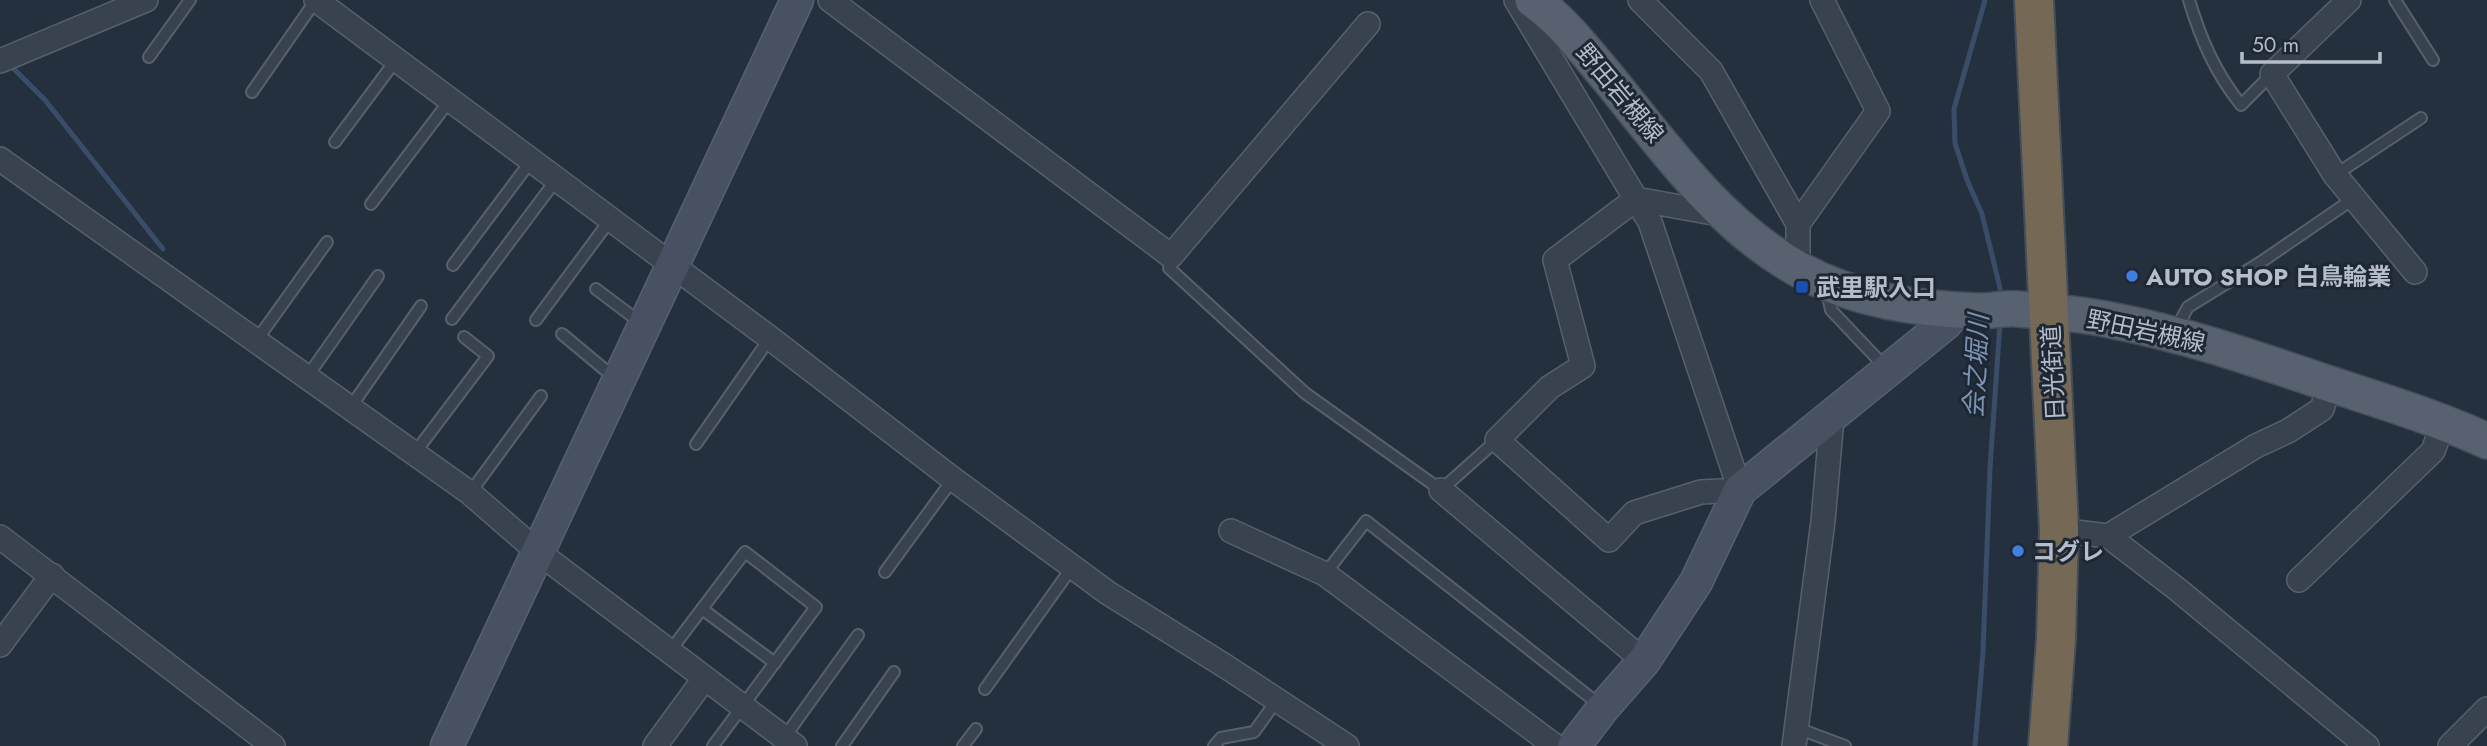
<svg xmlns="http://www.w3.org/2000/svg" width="2487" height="746" font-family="Jost,'Noto Sans JP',sans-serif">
  <rect width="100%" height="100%" fill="#25303f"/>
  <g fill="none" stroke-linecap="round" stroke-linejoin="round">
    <g stroke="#3a4d68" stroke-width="5">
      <polyline points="1985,0 1954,109 1955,143 1967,180 1982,214 2000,288 2000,299"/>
      <polyline points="13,68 45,100 163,249"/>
      <polyline points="1975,746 1983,652 1990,468 2000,323"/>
    </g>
    <defs>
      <g id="lane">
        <path d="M 2189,0 C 2201,40 2215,72 2241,105 L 2272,74"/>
        <polyline points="2395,0 2433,60"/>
        <polyline points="149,57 190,0"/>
        <polyline points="252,92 316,0"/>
        <polyline points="335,142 396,60"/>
        <polyline points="2335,175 2421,118"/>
        <polyline points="371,204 450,100"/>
        <polyline points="1171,256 1169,268 1305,393 1441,490 1497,440"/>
        <polyline points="453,265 531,161"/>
        <polyline points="596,289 641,323"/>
        <polyline points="1827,292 1831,310 1887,369"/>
        <polyline points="452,319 556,180"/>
        <polyline points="536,320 610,220"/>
        <polyline points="2178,332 2182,318 2188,307 2261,262 2353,199"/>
        <polyline points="562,334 616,379"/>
        <polyline points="256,341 327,242"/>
        <polyline points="307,377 378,276"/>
        <polyline points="350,408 421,306"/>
        <polyline points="696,444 770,338"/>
        <polyline points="414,454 488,356 464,337"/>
        <polyline points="470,493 541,396"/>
        <polyline points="885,572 953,479"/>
        <polyline points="1325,574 1366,521 1601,706"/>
        <polyline points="702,609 775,663"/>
        <polyline points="670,651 745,552 816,607 713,746"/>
        <polyline points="985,689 1073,566"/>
        <polyline points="1797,728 1845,746"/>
        <polyline points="784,738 858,635"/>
        <polyline points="842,746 894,672"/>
        <polyline points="963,746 976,729"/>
        <polyline points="1214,746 1221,738 1254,732 1277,700"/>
      </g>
      <g id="street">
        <polyline points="316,0 770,338 953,479 1108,593 1225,666 1347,746"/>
        <polyline points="830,0 1171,256 1368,24"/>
        <polyline points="1516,0 1636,199 1650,222 1740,490 1701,492 1634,513 1609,540 1497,440 1550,387 1583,366 1555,260 1636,199 1724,215"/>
        <polyline points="1640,0 1711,71 1798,224 1798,269"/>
        <polyline points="2349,0 2272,74 2335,175 2415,272"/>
        <polyline points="0,61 146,0"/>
        <polyline points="0,159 470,493 538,552 795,746"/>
        <polyline points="1798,224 1878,111 1822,0"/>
        <polyline points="1441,490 1644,661"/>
        <polyline points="2059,530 2108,536 2177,589 2367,746"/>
        <polyline points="1231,531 1325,574 1555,746"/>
        <polyline points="2108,536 2256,446 2288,431 2322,409 2330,384"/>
        <polyline points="0,537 273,746"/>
        <polyline points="2299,580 2433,451 2444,421"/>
        <polyline points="0,645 52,575"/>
        <polyline points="655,746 704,679"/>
        <polyline points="1794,746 1823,521 1832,418"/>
        <polyline points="2450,746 2487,709"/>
      </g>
      <g id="secondary">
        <polyline points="447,746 797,0"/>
        <polyline points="1574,746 1603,708 1644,661 1696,582 1740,490 1945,324 1957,310"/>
      </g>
      <path id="primary" d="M 1533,0 C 1563,21 1586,52 1609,79 C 1665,148 1719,225 1798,269 C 1854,300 1916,309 1979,311 C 1992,311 2005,308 2017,309 C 2048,311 2080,314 2110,320 C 2184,334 2256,359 2327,383 C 2381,401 2435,417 2487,441"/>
      <polyline id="highway" points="2034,0 2059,530 2056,640 2048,746"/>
    </defs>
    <use href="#lane" stroke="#57606d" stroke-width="14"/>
    <use href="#street" stroke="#57606d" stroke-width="26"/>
    <use href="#secondary" stroke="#57606d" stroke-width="35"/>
    <use href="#primary" stroke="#424b58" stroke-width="38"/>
    <use href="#highway" stroke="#444d5a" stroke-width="42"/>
    <use href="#lane" stroke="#39424f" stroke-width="10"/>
    <use href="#street" stroke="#39424f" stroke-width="23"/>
    <use href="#secondary" stroke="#475162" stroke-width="32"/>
    <use href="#primary" stroke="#57616f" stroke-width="35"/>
    <use href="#highway" stroke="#756956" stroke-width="38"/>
  </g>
  <g fill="#3f7fe0" stroke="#1e2734" stroke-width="2.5">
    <circle cx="2132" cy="276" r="7"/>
    <circle cx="2018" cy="551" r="7"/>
  </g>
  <rect fill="#1a4fb4" stroke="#1e2734" stroke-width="2.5" x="1795" y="280" width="14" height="14" rx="3.5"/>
  <g text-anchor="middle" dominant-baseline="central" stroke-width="6" stroke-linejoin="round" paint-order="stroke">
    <g font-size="24" fill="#b5bdca" stroke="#1e2734">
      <text transform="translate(1620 93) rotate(50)">野田岩槻線</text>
      <text transform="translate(2146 331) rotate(12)">野田岩槻線</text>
      <text transform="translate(2053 373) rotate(-93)">日光街道</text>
    </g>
    <g font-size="24" font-weight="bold" fill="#b5bdca" stroke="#1e2734" text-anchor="start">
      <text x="2146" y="276">AUTO SHOP 白鳥輪業</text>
      <text x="1816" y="287">武里駅入口</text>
      <text x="2032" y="551">コグレ</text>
    </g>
    <g font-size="26" font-style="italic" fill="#7c93b2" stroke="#1e2734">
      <text transform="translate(1976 366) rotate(-87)">会之堀川</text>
    </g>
  </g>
  <path d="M2242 52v10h138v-10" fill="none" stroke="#b5bdca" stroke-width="3.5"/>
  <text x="2252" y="52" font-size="21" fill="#b5bdca" stroke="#1e2734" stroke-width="5" paint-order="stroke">50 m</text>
</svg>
